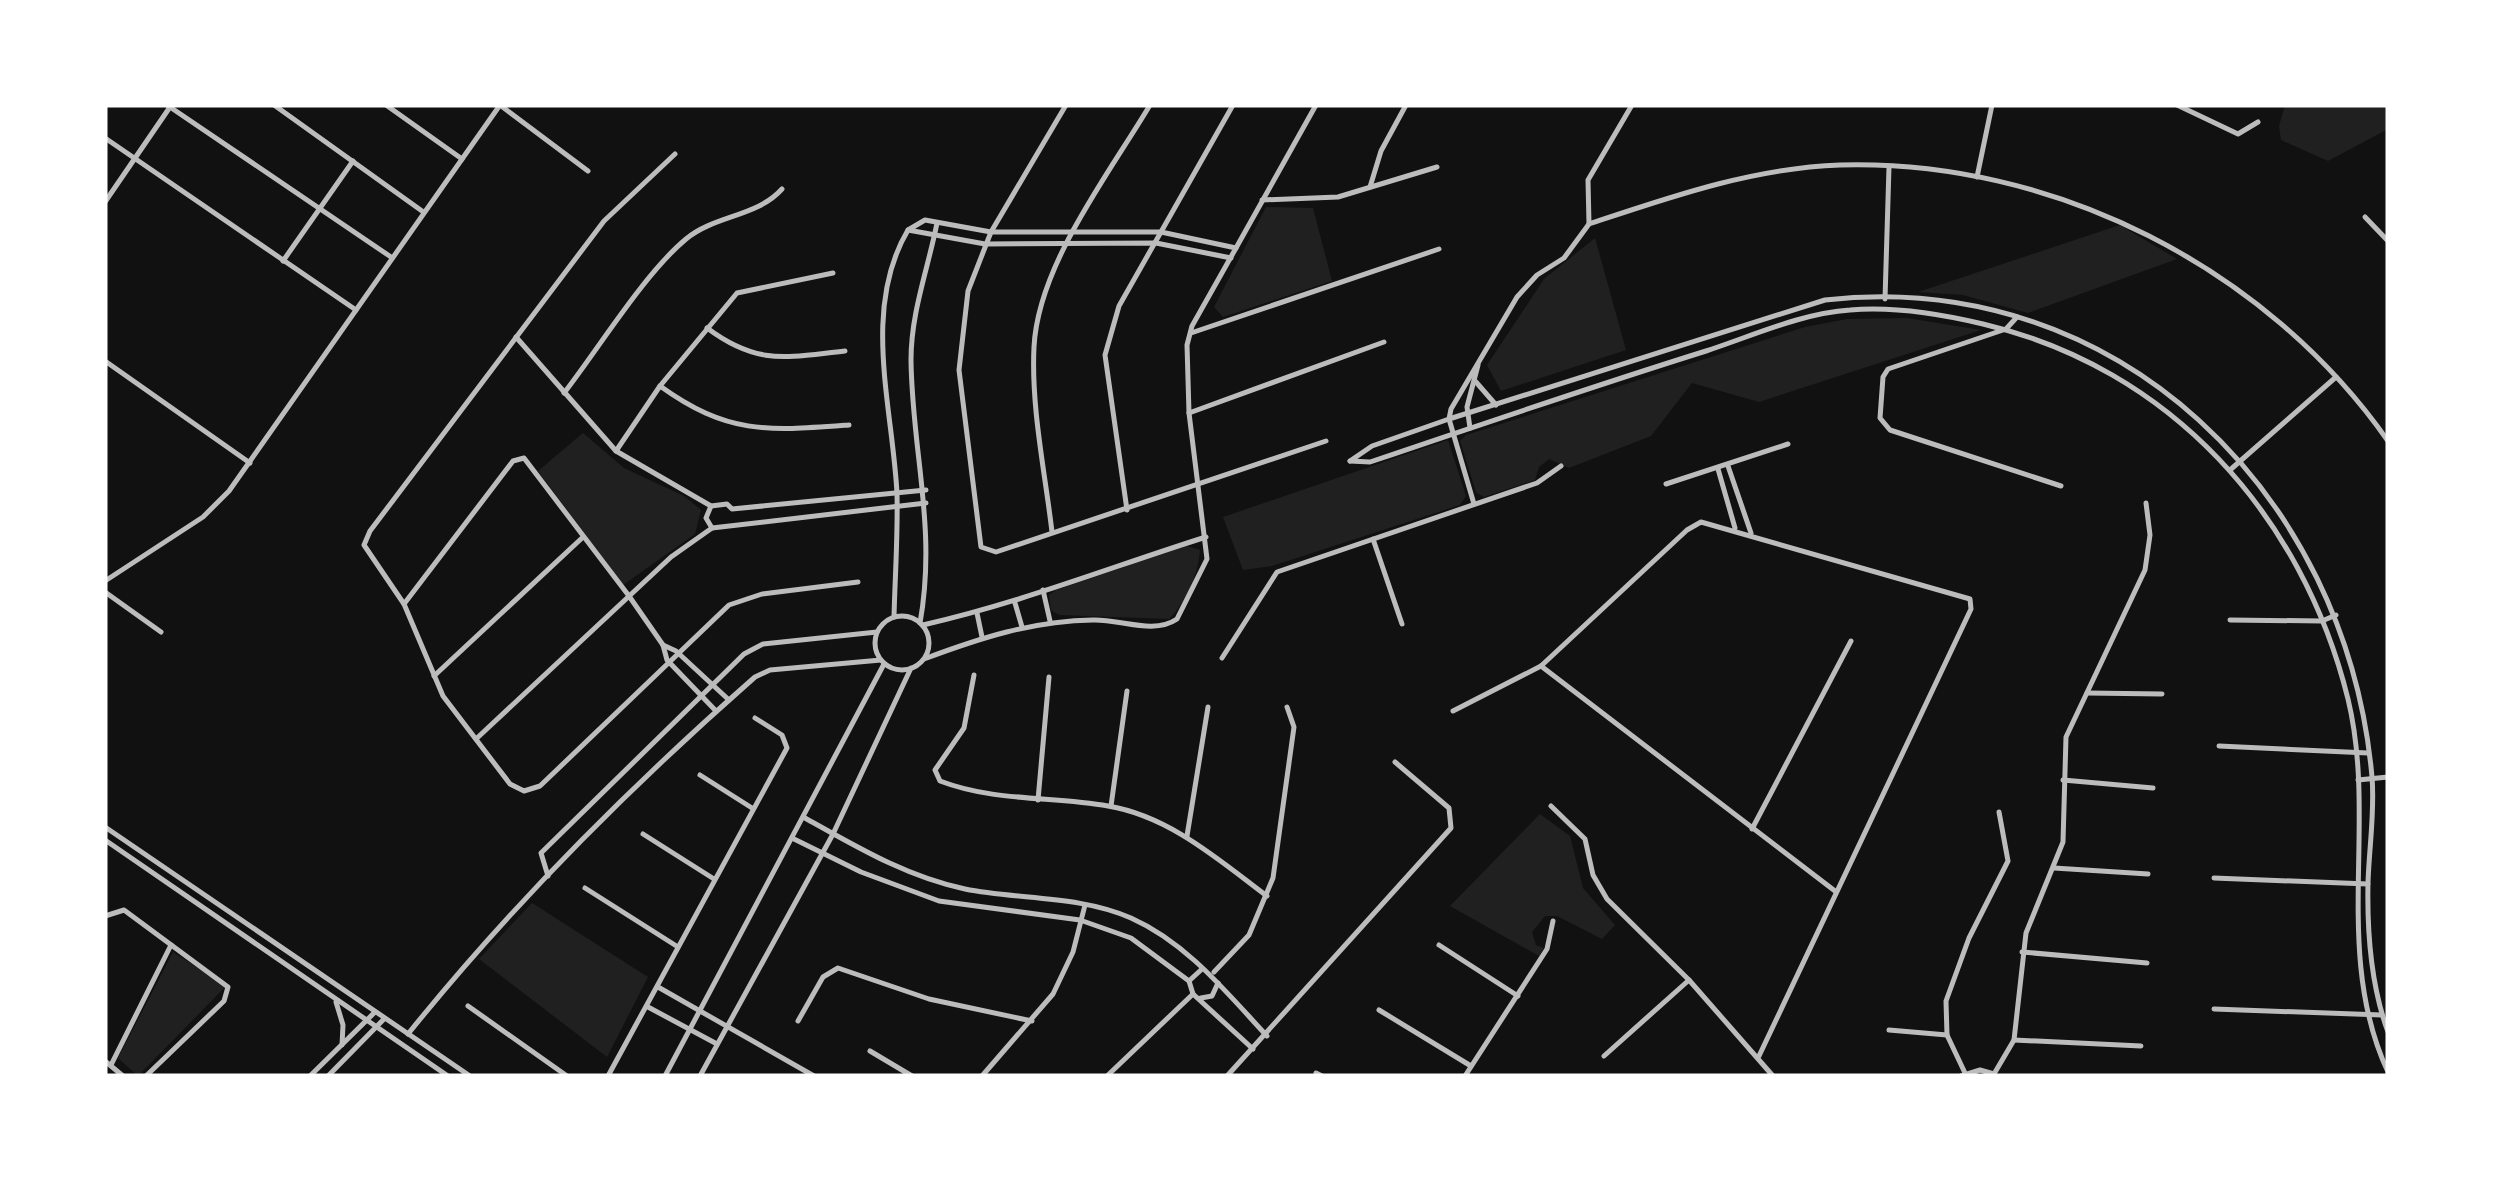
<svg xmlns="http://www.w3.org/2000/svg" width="2493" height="1181" font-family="'Fira Sans Condensed',sans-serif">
  <rect width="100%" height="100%" fill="#111"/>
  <g fill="#202020">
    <polygon points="2285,105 2388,105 2388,129 2328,161 2281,140 2279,126"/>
    <polygon points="1266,207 1313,208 1332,281 1223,317 1214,307"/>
    <polygon points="2120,225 2177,259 2028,313 1963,295 1918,292"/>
    <polygon points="1595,238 1626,350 1501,391 1487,365 1544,279"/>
    <polygon points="1907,318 1981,330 1759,402 1692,383 1651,436 1569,468 1549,459 1539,467 1535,480 1484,497 1476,492 1460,441 1466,435 1805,327 1847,319"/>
    <polygon points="583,433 624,468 684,496 701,510 695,534 623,585 538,471"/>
    <polygon points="1448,440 1466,496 1460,505 1272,566 1243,570 1223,517"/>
    <path d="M 1187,546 L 1200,550 C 1198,575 1187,601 1169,619 L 1059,615 L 1051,610 L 1049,595 L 1056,590 Z"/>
    <polygon points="1540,814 1570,836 1583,888 1615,925 1602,939 1557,916 1545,916 1532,932 1536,945 1544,948 1539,956 1450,906"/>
    <polygon points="532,903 648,977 607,1057 479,959"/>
    <polygon points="173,952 226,986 138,1076 118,1058"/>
  </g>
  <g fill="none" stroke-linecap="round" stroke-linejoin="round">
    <g stroke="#bcbcbc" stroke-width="5">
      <polyline points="167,105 391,257"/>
      <polyline points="274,105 422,211"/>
      <polyline points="386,105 462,159"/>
      <polyline points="500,105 588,171"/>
      <polyline points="1066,105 991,232 968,291 959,370 981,547 996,552 1326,441"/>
      <polyline points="2177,105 2238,134 2258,122"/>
      <polyline points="105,138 356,310"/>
      <polyline points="675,154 604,221 370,531 364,545 404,604 443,696 510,784 524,791 540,786 729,605 762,594 858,582"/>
      <polyline points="1977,177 1992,105"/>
      <polyline points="1370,187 1381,151 1406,105"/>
      <polyline points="1262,200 1338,197 1437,167"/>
      <polyline points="105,202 170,107"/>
      <polyline points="2365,217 2388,241"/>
      <path d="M 1589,224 C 1670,197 1753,168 1840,165 C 2053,159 2266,267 2388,441"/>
      <polyline points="1236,248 1316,105"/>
      <polyline points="283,261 353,161"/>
      <polyline points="1885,299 1889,167"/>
      <polyline points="2017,317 2006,329 1888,369 1883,377 1880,418 1890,430 2061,486"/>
      <path d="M 707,328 C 758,366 786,357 845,351"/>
      <polyline points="1191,333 1439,249"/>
      <polyline points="516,337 616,451 711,506 727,504 732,509 926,490"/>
      <polyline points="105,361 250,463"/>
      <path d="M 660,386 C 728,435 768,431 849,425"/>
      <path d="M 564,393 C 599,348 644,274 686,239 C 715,215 757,217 782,189"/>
      <polyline points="1189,413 1384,342"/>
      <polyline points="1470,428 1467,407 1478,365"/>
      <polyline points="616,451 660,386 737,293 833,273"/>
      <polyline points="1728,466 1751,533"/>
      <polyline points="1718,469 1735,528"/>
      <polyline points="2230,470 2336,377"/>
      <polyline points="1666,484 1788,444"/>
      <polyline points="1474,504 1449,419 1451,409 1517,297 1537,275 1564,258 1589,224 1588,180 1632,105"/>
      <polyline points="711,506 706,518 712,528"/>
      <polyline points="1127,510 1105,355 1119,306 1233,105"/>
      <path d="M 1052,532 C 1045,472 1031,408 1034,347 C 1038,265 1109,174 1150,105"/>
      <polyline points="1373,539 1402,624"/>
      <polyline points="105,581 203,517 229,491 500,105"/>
      <polyline points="105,592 161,632"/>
      <polyline points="404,604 513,461 524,458 629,596 663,645 667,660 716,711"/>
      <polyline points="2230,620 2322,621 2336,615"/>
      <polyline points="663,645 676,651 729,700"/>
      <polyline points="1222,658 1277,572 1537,483 1561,466"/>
      <polyline points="1541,666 1835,891"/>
      <path d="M 974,675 L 964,728 L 935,770 L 940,781 C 995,802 1052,796 1108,806 C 1169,816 1219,860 1267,896"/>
      <polyline points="434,676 582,538"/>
      <polyline points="2087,693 2162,694"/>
      <polyline points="1453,711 1541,666 1687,530 1701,522 1970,599 1971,609 1759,1056"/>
      <polyline points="476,739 671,557 712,528 926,503"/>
      <polyline points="2219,746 2368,753"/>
      <polyline points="700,775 752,808"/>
      <polyline points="2063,780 2153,788"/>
      <polyline points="2358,780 2388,777"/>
      <polyline points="1038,800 1049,677"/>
      <polyline points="1111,806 1127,691"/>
      <polyline points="1551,806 1585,839 1593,875 1607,899 1689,980 1773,1076"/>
      <path d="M 805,818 C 857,847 907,877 965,889 C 1020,900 1078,895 1131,918 C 1187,943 1226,992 1267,1036"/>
      <polyline points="1752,829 1851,641"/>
      <polyline points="643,834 714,879"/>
      <polyline points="1187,836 1208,707"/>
      <polyline points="794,839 861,872 939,901 1080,920 1131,938 1189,981 1193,994 1253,1049"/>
      <polyline points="2054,868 2148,874"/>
      <polyline points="548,876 541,853 744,654 763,644 877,632"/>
      <polyline points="2214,878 2368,884"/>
      <polyline points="585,888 678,947"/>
      <polyline points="105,916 124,910 228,987 224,1001 146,1076"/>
      <polyline points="1439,945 1518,996"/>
      <polyline points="2022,952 2147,963"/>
      <polyline points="1214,972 1249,935 1273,878 1294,727 1287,707"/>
      <polyline points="1189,981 1202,969"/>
      <polyline points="658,987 814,1076"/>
      <polyline points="1201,998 1212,996 1218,983"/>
      <polyline points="468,1006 567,1076"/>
      <polyline points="648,1007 717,1044"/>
      <polyline points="2214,1009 2382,1015"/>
      <polyline points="1379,1010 1471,1066"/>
      <polyline points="798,1021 823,977 838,968 929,999 1032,1021"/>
      <polyline points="1889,1030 1947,1035"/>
      <path d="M 408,1034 C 511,906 631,786 755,677 L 770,670 L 881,660"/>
      <polyline points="2014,1040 2141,1046"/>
      <polyline points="870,1051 912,1076"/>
      <polyline points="1604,1056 1689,980"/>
      <polyline points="105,1061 123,1076"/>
      <polyline points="111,1065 171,945"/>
      <polyline points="1316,1073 1322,1076"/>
      <polyline points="1965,1073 1947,1035 1946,1001 1969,938 2008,861 1999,812"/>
      <polyline points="1994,1074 2014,1040 2026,933 2063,842 2066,737 2145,570 2150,535 2146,503"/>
      <polyline points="608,1076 787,748 782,735 755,718"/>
      <polyline points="982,1076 1053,994 1073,952 1085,905"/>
      <polyline points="1107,1076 1193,994"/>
      <polyline points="1227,1076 1451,828 1449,808 1395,762"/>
      <polyline points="1465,1076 1547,949 1553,921"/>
      <polyline points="1961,1076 1980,1070 1994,1074"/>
    </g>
    <g stroke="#bcbcbc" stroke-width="5">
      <polyline points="908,230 985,244 1156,243 1231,258"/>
      <polyline points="1476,382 1496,405"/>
      <path d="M 1350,461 L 1370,462 C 1482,424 1594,386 1706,351 C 1752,336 1802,313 1850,310 C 1894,306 1941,314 1983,324 C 2170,368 2302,514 2348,699 C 2378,823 2332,952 2388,1072"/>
      <path d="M 1350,461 L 1372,446 L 1449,419 L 1825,300 C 2117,267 2347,494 2372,777 C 2375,812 2369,848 2368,883 C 2367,932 2371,986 2388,1032"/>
      <polyline points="1043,590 1050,621"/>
      <polyline points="1015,603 1022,627"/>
      <polyline points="977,613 982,637"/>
      <circle cx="902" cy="643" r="27"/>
      <path d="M 894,617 C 895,576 898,535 897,494 C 893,409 861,309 908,230 L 925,220 L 991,232 L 1161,232 L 1236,248 L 1192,326 L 1187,345 L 1189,413 L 1207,559 L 1177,619 C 1154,635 1120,619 1093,620 C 1032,621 980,638 924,659"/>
      <path d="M 920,623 C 937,528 912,452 911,360 C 911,312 928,269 937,223"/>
      <path d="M 923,625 C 1020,603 1111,567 1206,537"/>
      <polyline points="105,827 470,1076"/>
      <polyline points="105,840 448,1076"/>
      <polyline points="336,1002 343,1025 342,1045"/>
      <polyline points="310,1076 375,1012"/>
      <polyline points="328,1076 384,1019"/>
      <polyline points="665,1076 884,664"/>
      <polyline points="700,1076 833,834 911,668"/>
    </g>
  </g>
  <rect width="2493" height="1181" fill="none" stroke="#ffffff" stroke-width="215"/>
</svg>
